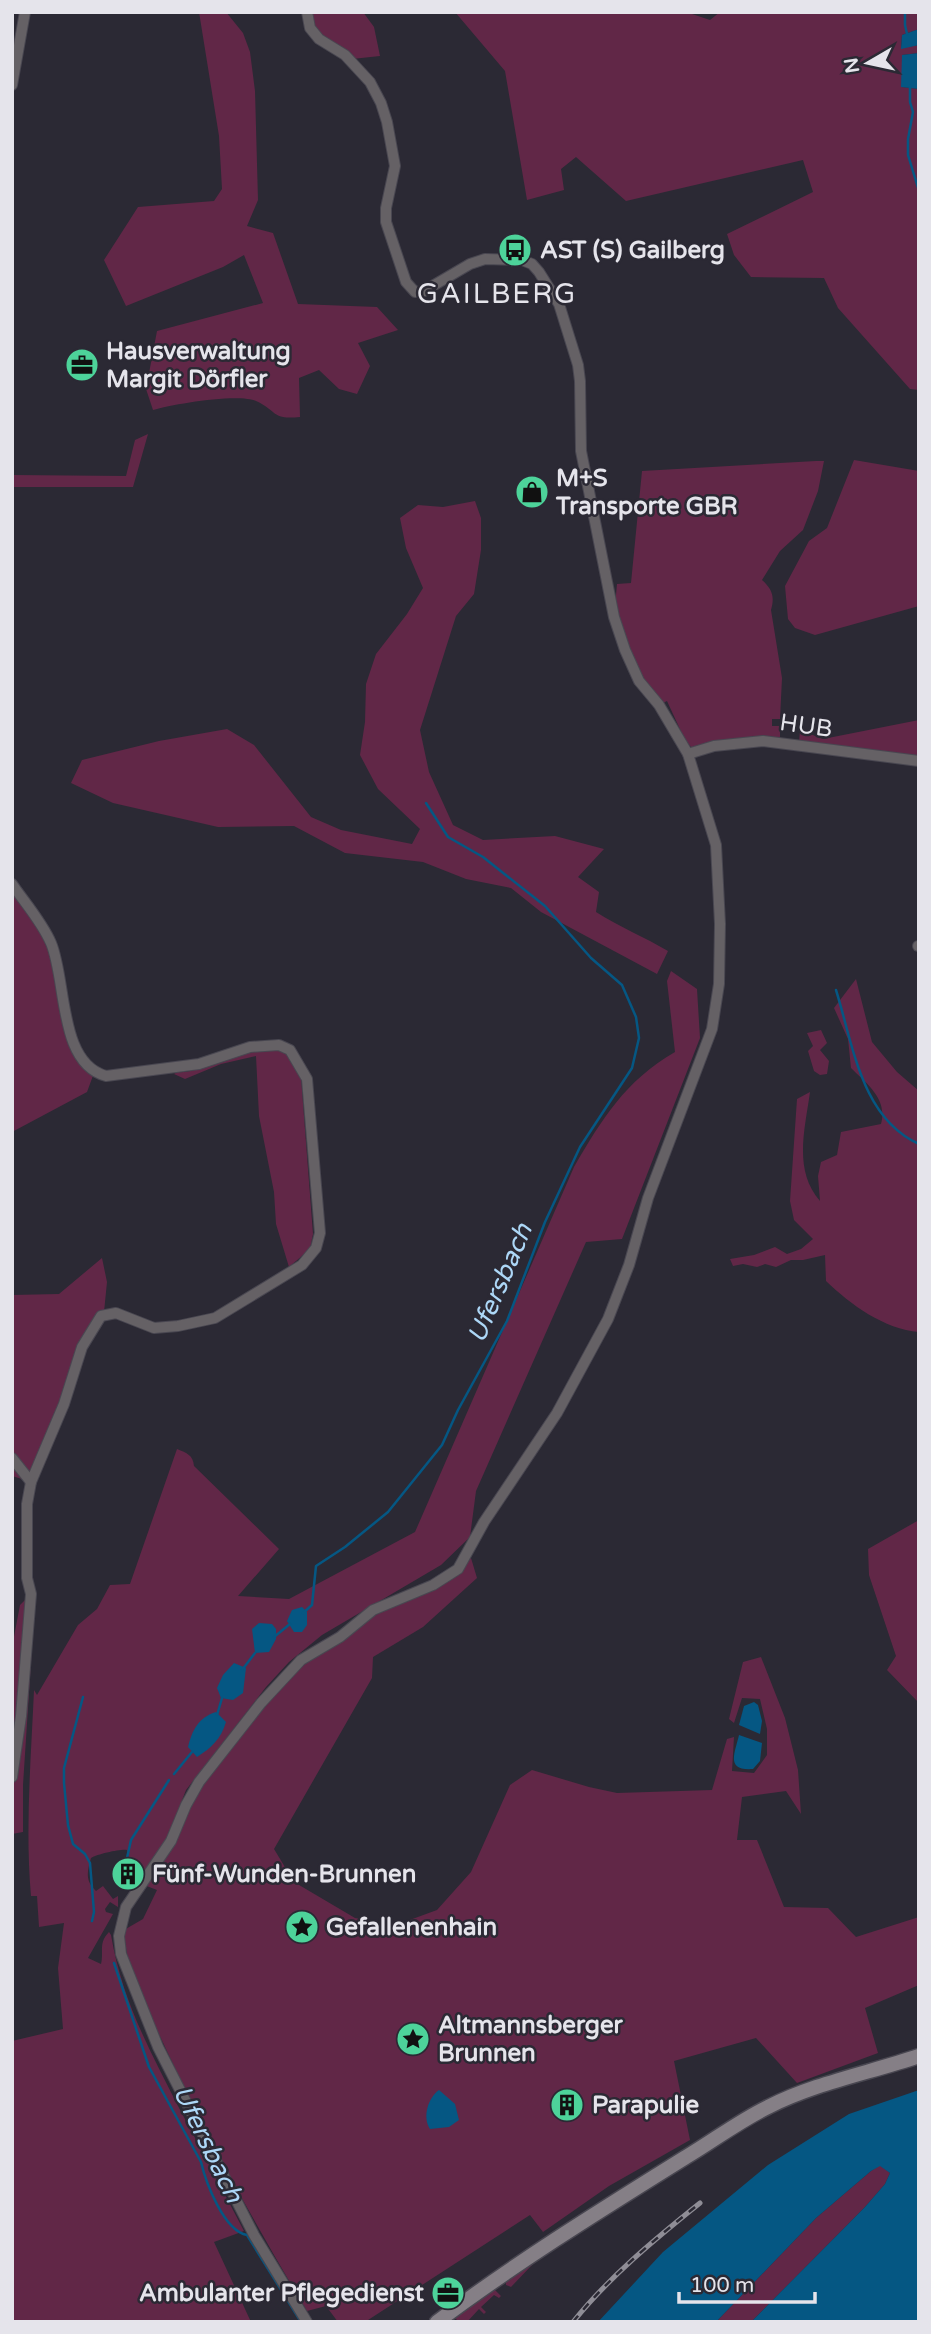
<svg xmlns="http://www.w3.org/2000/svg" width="931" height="2334" font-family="'Varela Round',sans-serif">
  <rect width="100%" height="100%" fill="#2b2934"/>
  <g fill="#612747">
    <path d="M 199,12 L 226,12 L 243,33 L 250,52 L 255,91 L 258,200 L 247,226 L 273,233 L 298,304 L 377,307 L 398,330 L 358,343 L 370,366 L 357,394 L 339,389 L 319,370 L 299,378 L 300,417 C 271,420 278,411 256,401 C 238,393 173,404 153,410 L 146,389 L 157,331 L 263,303 L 244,255 L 223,267 L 126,306 L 104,260 L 138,207 L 214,201 L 222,189 L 219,136 Z"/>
    <polygon points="310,12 363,12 374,27 380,56 352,59 315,29"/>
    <polygon points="455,12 686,12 710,20 720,12 919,12 919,29 902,35 901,48 919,45 919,53 902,55 902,87 919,89 919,390 910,389 838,308 824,278 751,277 734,255 727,234 813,192 803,160 626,201 576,157 561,169 564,190 527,200 505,71"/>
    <polygon points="148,434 133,487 12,487 12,475 126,476 135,440"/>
    <polygon points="854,460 919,471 919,606 815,635 795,628 788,619 785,586 809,541 827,528"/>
    <path d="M 816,461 L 824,461 L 818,491 L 803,530 L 780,551 L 762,580 C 772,589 775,596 771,610 L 782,678 L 780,719 L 772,719 L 772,726 L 780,726 L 780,737 L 738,738 L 692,748 L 685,740 L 667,701 L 659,705 L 639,681 L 614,617 L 617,584 L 631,583 L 642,471 Z"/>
    <path d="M 475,501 L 481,518 L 481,550 L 474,594 L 456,616 L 420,730 L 429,772 L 453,825 L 483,840 L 555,836 L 604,849 L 578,877 L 599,892 L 596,912 C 620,927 644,937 668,951 L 657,974 L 541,912 L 511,888 L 466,879 L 423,862 L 345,853 L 294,826 L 218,827 L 113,803 L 71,783 L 82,760 L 159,741 L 227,729 L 254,745 L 311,817 L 341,830 L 412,844 L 420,829 L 378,789 L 360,755 L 365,722 L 366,684 L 376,654 L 407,614 L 423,588 L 406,548 L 400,518 L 418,505 L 443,507 Z"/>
    <polygon points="919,720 919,757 799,743 800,730 823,739"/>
    <polygon points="12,884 51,942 66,1019 94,1073 87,1092 12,1132"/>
    <path d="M 671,971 L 697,989 L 700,1038 L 622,1239 L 586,1242 L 476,1491 L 470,1537 L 441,1565 L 322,1635 L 289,1662 L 266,1687 L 186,1790 L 167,1839 L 138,1881 L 132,1874 L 127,1850 C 120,1849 98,1854 91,1858 C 87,1872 85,1881 96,1891 L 103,1886 L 113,1899 L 118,1896 L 118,1907 L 110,1902 L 105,1909 L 106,1912 L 113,1914 L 88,1958 L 101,1964 C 104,1952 98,1943 109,1932 L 111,1935 C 122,2000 149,2049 178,2106 C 200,2147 222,2189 244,2231 L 214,2242 L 251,2322 L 12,2322 L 12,2041 L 63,2029 L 58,1968 L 64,1923 L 39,1927 L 37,1896 L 31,1896 C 25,1828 31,1759 34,1690 L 37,1695 L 78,1625 L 97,1609 L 110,1585 L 130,1584 L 177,1449 C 187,1453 193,1455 194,1466 L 279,1549 L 238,1596 L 289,1599 L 415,1532 L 574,1167 C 602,1119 625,1081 675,1052 L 667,981 Z"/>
    <path d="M 856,979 L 872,1042 L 897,1072 L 919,1091 L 919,1332 C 884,1329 851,1305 826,1281 L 825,1255 L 803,1260 L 791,1260 L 776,1267 L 765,1264 L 757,1267 L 743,1264 L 733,1266 L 730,1259 L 754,1255 L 775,1247 L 787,1254 L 801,1249 L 813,1239 L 794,1220 L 790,1201 L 797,1099 L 810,1092 C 805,1129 793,1170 820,1201 L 818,1176 L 821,1162 L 837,1155 L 841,1132 L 881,1124 C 888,1099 867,1084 851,1068 L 848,1039 L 834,1008 Z"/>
    <polygon points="821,1030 827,1043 820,1050 829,1061 827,1074 820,1075 814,1071 808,1051 813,1046 807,1033"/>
    <path d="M 275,1047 L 286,1052 L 301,1077 L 313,1234 L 310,1249 L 289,1267 L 276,1224 L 274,1192 L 259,1116 L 256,1056 L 221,1064 L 185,1079 L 174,1074 L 177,1072 C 196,1074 226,1057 247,1052 C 256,1049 266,1049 275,1047 Z"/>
    <polygon points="102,1258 107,1282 104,1312 82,1346 32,1482 12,1476 12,1295 59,1294"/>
    <polygon points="919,1520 919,1703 887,1670 896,1656 869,1575 868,1549"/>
    <path d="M 471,1558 L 477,1578 L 423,1627 L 373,1657 L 372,1678 L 274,1849 L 294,1882 L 355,1918 L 396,1925 L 437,1910 L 471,1872 L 510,1785 L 532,1770 L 589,1787 L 617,1793 L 712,1790 L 727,1739 L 734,1737 L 732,1771 L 754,1773 L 767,1755 L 767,1729 L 760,1699 L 742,1698 L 734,1723 L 729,1719 L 743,1662 L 761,1657 L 785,1718 L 798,1770 L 801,1814 L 786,1791 L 742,1797 L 737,1840 L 757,1840 L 784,1907 L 828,1908 L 856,1937 L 919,1917 L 919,1985 L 865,2008 L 878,2053 L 797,2083 L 756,2038 L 674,2061 L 690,2140 L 609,2186 L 543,2232 L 530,2215 L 365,2322 L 338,2322 L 326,2306 L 307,2311 C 256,2226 208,2139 166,2049 C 148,2010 126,1974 124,1930 L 143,1919 L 157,1890 L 144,1885 L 169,1854 L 196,1793 L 255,1716 L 294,1672 L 368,1619 L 456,1574 Z"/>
    <polygon points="31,1594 35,1601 23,1785 23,1832 12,1834 12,1647 20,1605"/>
    <polygon points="880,2165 890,2173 885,2184 865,2207 751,2322 716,2322 816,2218 871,2171"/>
    <polygon points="565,2241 532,2265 511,2287 506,2285 506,2281"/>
    <polygon points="494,2289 501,2296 499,2298 494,2295 481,2307 486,2312 484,2314 479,2309 467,2322 459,2322 454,2317"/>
  </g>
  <g fill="#055783">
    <polygon points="919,29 919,45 901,49 902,35"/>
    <polygon points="919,53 919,89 901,87 902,55"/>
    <polygon points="302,1607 307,1612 307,1625 302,1632 294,1632 287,1621 292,1610"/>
    <polygon points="259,1623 272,1624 276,1629 276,1639 269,1652 255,1653 252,1629"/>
    <polygon points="234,1663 246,1668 243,1693 233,1700 221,1698 217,1688 223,1675"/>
    <polygon points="754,1702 758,1705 762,1721 760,1734 739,1725 744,1706"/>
    <path d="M 216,1712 L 226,1722 C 221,1739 211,1748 197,1757 L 188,1747 C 192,1730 199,1717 216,1712 Z"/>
    <path d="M 739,1735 L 762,1743 L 760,1761 L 753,1769 C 725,1771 735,1753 739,1735 Z"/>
    <path d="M 439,2090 L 455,2104 L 459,2120 L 449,2127 L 430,2129 C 422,2117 428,2098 439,2090 Z"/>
    <polygon points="919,2090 919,2322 751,2322 865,2207 885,2184 890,2173 880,2166 871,2171 816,2218 716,2322 598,2322 663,2252 768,2165 849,2114"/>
  </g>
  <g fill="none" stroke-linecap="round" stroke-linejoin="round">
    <g stroke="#055783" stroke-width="2.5">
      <polyline points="905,12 905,25 907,34"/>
      <polyline points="910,86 910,102 913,112 908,139 908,155 919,191"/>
      <path d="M 836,990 C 853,1044 861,1118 919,1144"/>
      <polyline points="303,1613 312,1605 316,1566 345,1547 388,1512 442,1445 458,1410 507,1321 545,1222 580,1147 632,1068 639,1038 636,1017 622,985 591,958 545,906 483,857 448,837 426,803"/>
      <polyline points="274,1637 290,1624"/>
      <polyline points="242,1670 255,1653"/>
      <polyline points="83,1697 64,1768 64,1783 68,1825 73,1844 85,1854 90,1863 94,1912 92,1921"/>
      <polyline points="217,1715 222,1698"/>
      <polyline points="174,1774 192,1752"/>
      <polyline points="138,1875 127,1858 131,1840 169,1780"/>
      <path d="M 114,1963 L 149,2067 L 201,2162 C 206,2183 224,2231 247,2235 L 301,2322"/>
    </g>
    <defs>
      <g id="street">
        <polyline points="307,12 310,28 319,39 345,55 370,82 381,103 387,122 395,166 386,208 386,222 406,282 415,292 424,291 470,264 485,259 522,260 532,264 539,272 559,304 578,365 580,381 581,451 614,617 625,650 639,681 659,705 688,754 716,845 720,924 719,984 712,1029 648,1198 629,1265 608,1319 557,1413 484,1522 458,1569 433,1585 373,1610 340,1637 301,1660 261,1703 199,1782 186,1805 171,1841 126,1907 119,1936 121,1954 158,2047 254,2235 307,2322"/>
        <polyline points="12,85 25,12"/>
        <polyline points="688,754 714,746 763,741 919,761"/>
        <path d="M 12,884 C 25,903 42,922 51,943 C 67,981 58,1063 106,1076 L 199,1064 L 250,1047 L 279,1045 L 290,1050 L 307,1079 L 320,1233 L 316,1248 L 302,1265 L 215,1318 L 178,1326 L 154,1328 L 116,1313 L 101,1316 L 82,1347 L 64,1404 L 31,1482 L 27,1504 L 27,1578 L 31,1594 L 21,1716 L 12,1777"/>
        <polyline points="918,946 919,946"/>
        <polyline points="12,1458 31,1482"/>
      </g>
      <path id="secondary" d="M 437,2322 C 517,2262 601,2210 686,2157 C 713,2141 739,2121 768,2107 C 815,2083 869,2073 919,2056"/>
    </defs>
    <use href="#street" stroke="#494751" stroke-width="12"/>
    <use href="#secondary" stroke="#494751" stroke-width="17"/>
    <use href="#street" stroke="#656165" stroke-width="10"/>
    <use href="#secondary" stroke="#857f86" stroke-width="14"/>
    <defs>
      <path id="rail" d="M 573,2322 C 609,2277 655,2239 700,2203"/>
    </defs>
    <use href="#rail" stroke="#8f8d96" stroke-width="5"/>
    <use href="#rail" stroke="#2b2934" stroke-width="2.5" stroke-dasharray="8" stroke-linecap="butt"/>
  </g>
  <defs>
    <symbol id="bus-disc" viewBox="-11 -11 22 22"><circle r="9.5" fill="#4dd39a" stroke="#2b2934"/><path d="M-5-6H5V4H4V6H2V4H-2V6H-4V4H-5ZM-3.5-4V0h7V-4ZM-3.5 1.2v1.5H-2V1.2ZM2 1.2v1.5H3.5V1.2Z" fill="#111"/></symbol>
    <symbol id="office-disc" viewBox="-11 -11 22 22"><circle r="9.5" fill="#4dd39a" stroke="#2b2934"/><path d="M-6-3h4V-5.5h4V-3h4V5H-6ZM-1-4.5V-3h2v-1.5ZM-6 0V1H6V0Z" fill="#111"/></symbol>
    <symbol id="shop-disc" viewBox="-11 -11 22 22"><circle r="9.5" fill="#4dd39a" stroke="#2b2934"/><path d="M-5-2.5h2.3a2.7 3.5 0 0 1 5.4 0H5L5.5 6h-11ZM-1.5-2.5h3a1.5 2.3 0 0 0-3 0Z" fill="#111"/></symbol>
    <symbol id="building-disc" viewBox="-11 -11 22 22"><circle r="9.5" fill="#4dd39a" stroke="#2b2934"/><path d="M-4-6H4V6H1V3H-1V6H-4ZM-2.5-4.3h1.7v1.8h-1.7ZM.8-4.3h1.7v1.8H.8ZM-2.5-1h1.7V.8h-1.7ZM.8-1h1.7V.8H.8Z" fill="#111"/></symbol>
    <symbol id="sight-disc" viewBox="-11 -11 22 22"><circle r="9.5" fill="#4dd39a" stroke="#2b2934"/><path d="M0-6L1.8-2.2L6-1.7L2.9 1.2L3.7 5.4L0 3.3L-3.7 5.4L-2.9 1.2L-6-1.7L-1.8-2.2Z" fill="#111"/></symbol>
  </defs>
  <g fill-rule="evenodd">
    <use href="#bus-disc" x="496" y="231" width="38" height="38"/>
    <use href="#office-disc" x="63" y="346" width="38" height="38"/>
    <use href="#shop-disc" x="513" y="473" width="38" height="38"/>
    <use href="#building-disc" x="109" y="1855" width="38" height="38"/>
    <use href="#sight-disc" x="283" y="1908" width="38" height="38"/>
    <use href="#sight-disc" x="394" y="2020" width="38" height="38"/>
    <use href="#building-disc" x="548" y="2086" width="38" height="38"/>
    <use href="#office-disc" x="429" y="2274" width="38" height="38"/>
  </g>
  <g text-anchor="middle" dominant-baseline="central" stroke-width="5" stroke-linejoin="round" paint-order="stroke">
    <g font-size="24" font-weight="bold" fill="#e5e4eb" stroke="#2b2934" text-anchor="start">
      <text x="540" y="250">AST (S) Gailberg</text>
      <text x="106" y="351">Hausverwaltung<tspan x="106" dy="28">Margit Dörfler</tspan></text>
      <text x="556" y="478">M+S<tspan x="556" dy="28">Transporte GBR</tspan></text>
      <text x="152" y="1874">Fünf-Wunden-Brunnen</text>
      <text x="326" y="1927">Gefallenenhain</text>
      <text x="438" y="2025">Altmannsberger<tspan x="438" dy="28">Brunnen</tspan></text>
      <text x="592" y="2105">Parapulie</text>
      <text x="424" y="2293" text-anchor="end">Ambulanter Pflegedienst</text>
    </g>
    <g font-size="24" fill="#e5e4eb" stroke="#2b2934">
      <text transform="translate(806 726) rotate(8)">HUB</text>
    </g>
    <g font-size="26" font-style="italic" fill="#add7f7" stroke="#2b2934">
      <text transform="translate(500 1283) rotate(-67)">Ufersbach</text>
      <text transform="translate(208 2144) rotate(64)">Ufersbach</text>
    </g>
    <g font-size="28" letter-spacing="2" fill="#e5e4eb" stroke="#2b2934">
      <text x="497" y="294">GAILBERG</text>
    </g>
  </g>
  <rect width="931" height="2334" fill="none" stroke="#e5e4eb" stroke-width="28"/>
  <g transform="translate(868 63) rotate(261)" stroke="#2b2934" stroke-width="5" paint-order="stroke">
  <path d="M0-5L12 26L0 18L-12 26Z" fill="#e5e4eb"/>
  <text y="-10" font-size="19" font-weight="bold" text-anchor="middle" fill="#e5e4eb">N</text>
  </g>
  <path d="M679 2292v10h136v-10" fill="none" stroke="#e5e4eb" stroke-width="3.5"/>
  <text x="690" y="2292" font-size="21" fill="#e5e4eb" stroke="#2b2934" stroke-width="5" paint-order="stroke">100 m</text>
</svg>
